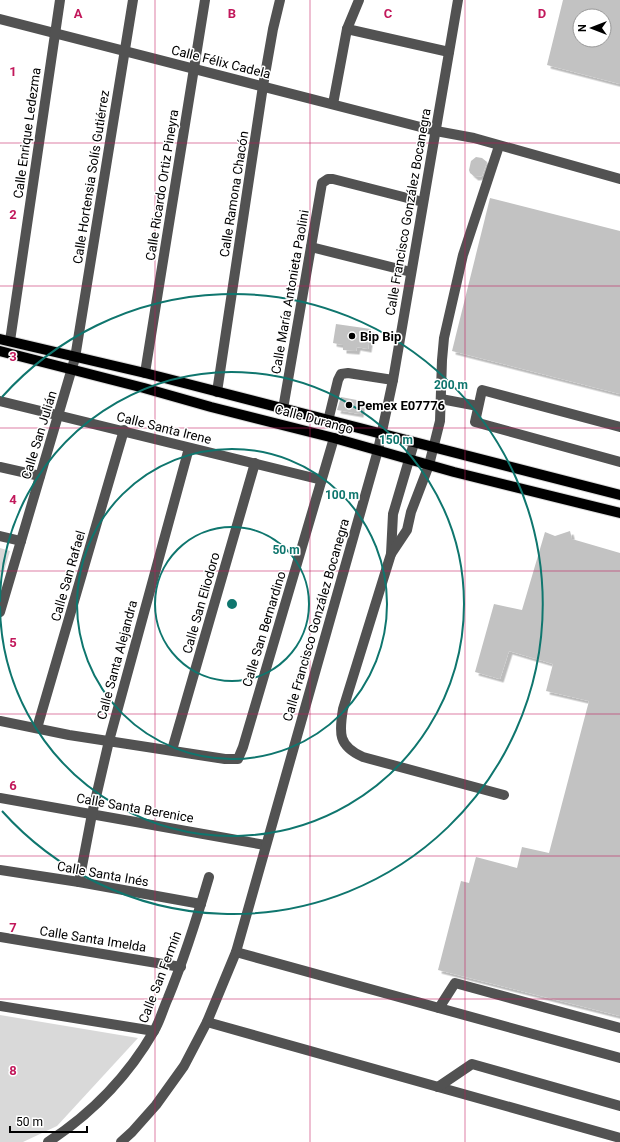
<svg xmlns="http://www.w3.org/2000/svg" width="620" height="1142" font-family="Roboto,sans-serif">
  <defs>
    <filter id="shadow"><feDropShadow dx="3.5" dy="3.5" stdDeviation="0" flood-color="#0004"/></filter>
  </defs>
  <rect width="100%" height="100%" fill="#fff"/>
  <g fill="#d9d9d9">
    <polygon points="0,548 10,551 0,585"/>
    <polygon points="0,1015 138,1038 57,1126 23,1142 0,1142"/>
  </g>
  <g fill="#c2c2c2" fill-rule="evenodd" filter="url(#shadow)">
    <path d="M 563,0 L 620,0 L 620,84 L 547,65 ZM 580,16 L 604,16 L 604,40 L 580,40 Z"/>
    <polygon points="476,157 482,158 487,162 482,176 475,177 470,173 469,170 471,161"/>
    <polygon points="490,198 620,231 620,394 452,351"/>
    <polygon points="336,324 371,329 368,349 357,347 356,351 343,350 343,345 333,343"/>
    <polygon points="341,397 362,401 360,414 337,410"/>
    <polygon points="570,531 572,539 620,553 620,1016 438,970 461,881 469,883 476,857 517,868 522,847 549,853 589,701 546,691 553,664 509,651 500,679 475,672 494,604 522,610 545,532 555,536"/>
  </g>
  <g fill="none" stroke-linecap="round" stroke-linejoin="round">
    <defs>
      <g id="major">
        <polyline points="0,339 145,373 620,495"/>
        <polyline points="0,351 144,388 211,407 334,438 454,472 620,513"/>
      </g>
    </defs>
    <use href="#major" stroke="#dbdbdb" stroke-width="12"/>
    <g stroke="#525252" stroke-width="10">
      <polyline points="0,19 436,131 474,138 620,179"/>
      <polyline points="347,29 449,52"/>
      <polyline points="333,104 347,29 359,0"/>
      <polyline points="311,247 411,272"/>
      <polyline points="10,341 60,0"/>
      <polyline points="145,373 205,0"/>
      <polyline points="217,392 263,86 273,29 280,0"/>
      <polyline points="441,399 478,406"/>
      <polyline points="0,401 322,480"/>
      <polyline points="283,409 322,183 328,179 333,179 423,202"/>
      <polyline points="328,421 338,380 341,374 348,373 393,380"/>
      <polyline points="620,427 482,390 475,422 620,462"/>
      <path d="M 414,443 L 393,514 L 391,554 L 343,709 C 339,733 338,746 363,757 L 504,795"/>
      <polyline points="0,467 40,476"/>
      <polyline points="0,536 21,541"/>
      <polyline points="391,554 407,530 411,512 429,465 440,421 442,360 444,338 463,255 499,146"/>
      <polyline points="0,612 75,358 133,0"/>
      <polyline points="0,721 69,735 225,759 238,759 243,747 334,438"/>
      <polyline points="37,728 124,430"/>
      <polyline points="172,750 255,463"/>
      <polyline points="0,798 265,845"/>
      <polyline points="0,870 79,882 201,904"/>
      <polyline points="79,882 92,814 109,741 189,448"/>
      <polyline points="0,937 181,967"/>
      <polyline points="236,952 620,1058"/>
      <polyline points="0,1006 154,1031"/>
      <polyline points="439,1008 455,983 620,1028"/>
      <polyline points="207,1022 620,1138"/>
      <polyline points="438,1087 472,1064 620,1106"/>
      <path d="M 48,1142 C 91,1114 128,1076 154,1031 C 160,1021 163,1009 168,998 C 184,959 197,918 209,877"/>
      <polyline points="121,1142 132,1132 156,1105 184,1066 207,1022 236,952 378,450 393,380 458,0"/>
    </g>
    <use href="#major" stroke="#000" stroke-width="10"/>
  </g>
  <path fill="none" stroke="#c2185b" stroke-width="1" stroke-opacity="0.55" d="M 155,0 L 155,1142M 310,0 L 310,1142M 465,0 L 465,1142M 0,143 L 620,143M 0,286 L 620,286M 0,428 L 620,428M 0,571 L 620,571M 0,714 L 620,714M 0,856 L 620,856M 0,999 L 620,999"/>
  <g fill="none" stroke="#0f766e" stroke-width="2">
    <circle cx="232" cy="604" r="77"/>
    <circle cx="232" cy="604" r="155"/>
    <path d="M0 602A232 232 0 1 1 0 606"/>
    <path d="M2 397A310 310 0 1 1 2 811"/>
  </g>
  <g fill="#000" stroke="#fff" stroke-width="1.5">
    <circle cx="352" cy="336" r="4"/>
    <circle cx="349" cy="405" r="4"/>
  </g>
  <g text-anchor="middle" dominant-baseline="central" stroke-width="3" stroke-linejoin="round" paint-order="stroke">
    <g font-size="13" fill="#000" stroke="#fff">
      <text transform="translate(221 62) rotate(14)">Calle Félix Cadela</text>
      <text transform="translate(27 133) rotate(-82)">Calle Enrique Ledezma</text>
      <text transform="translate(91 177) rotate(-81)">Calle Hortensia Solís Gutiérrez</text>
      <text transform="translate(162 185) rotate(-81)">Calle Ricardo Ortiz Pineyra</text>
      <text transform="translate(234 194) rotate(-81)">Calle Ramona Chacón</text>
      <text transform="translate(408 212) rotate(-80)">Calle Francisco González Bocanegra</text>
      <text transform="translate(290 292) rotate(-80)">Calle María Antonieta Paolini</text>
      <text transform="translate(314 419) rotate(15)">Calle Durango</text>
      <text transform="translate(164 428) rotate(14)">Calle Santa Irene</text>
      <text transform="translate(39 435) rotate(-73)">Calle San Julián</text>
      <text transform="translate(68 576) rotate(-74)">Calle San Rafael</text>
      <text transform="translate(201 603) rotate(-74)">Calle San Eliodoro</text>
      <text transform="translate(316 620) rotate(-74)">Calle Francisco González Bocanegra</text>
      <text transform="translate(264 629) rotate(-73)">Calle San Bernardino</text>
      <text transform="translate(117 660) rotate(-75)">Calle Santa Alejandra</text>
      <text transform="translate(135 808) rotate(10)">Calle Santa Berenice</text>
      <text transform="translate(103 874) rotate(10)">Calle Santa Inés</text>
      <text transform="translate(93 939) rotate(9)">Calle Santa Imelda</text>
      <text transform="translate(160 977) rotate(-69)">Calle San Fermín</text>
    </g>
    <g font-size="13" font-weight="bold" fill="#000" stroke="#fff" text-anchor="start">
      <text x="360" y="336">Bip Bip</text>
      <text x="357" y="405">Pemex E07776</text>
    </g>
  </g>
  <g font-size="13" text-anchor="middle" font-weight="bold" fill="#c2185b" stroke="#fff" stroke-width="3" stroke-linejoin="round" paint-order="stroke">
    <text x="78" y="18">A</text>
    <text x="232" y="18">B</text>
    <text x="388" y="18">C</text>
    <text x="542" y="18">D</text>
    <text x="13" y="76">1</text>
    <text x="13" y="219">2</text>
    <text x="13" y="361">3</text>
    <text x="13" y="504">4</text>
    <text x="13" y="647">5</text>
    <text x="13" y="790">6</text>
    <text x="13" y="932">7</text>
    <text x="13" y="1075">8</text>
  </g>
  <circle cx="232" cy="604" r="6" fill="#0f766e" stroke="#fff" stroke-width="2"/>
  <g font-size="12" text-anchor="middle" font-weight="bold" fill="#0f766e" stroke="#fff" stroke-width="3" stroke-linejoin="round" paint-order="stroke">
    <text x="451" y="389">200 m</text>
    <text x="396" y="444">150 m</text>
    <text x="342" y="499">100 m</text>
    <text x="286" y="554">50 m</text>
  </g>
  <g transform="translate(592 28) rotate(270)"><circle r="19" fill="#ffffff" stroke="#999999"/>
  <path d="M0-3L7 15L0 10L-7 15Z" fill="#000000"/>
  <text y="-6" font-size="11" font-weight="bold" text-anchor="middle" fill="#000000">N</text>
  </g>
  <path d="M10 1126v6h77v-6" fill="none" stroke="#000000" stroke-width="2"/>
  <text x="16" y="1126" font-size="12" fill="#000000" stroke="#ffffff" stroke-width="3" paint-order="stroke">50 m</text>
</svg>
